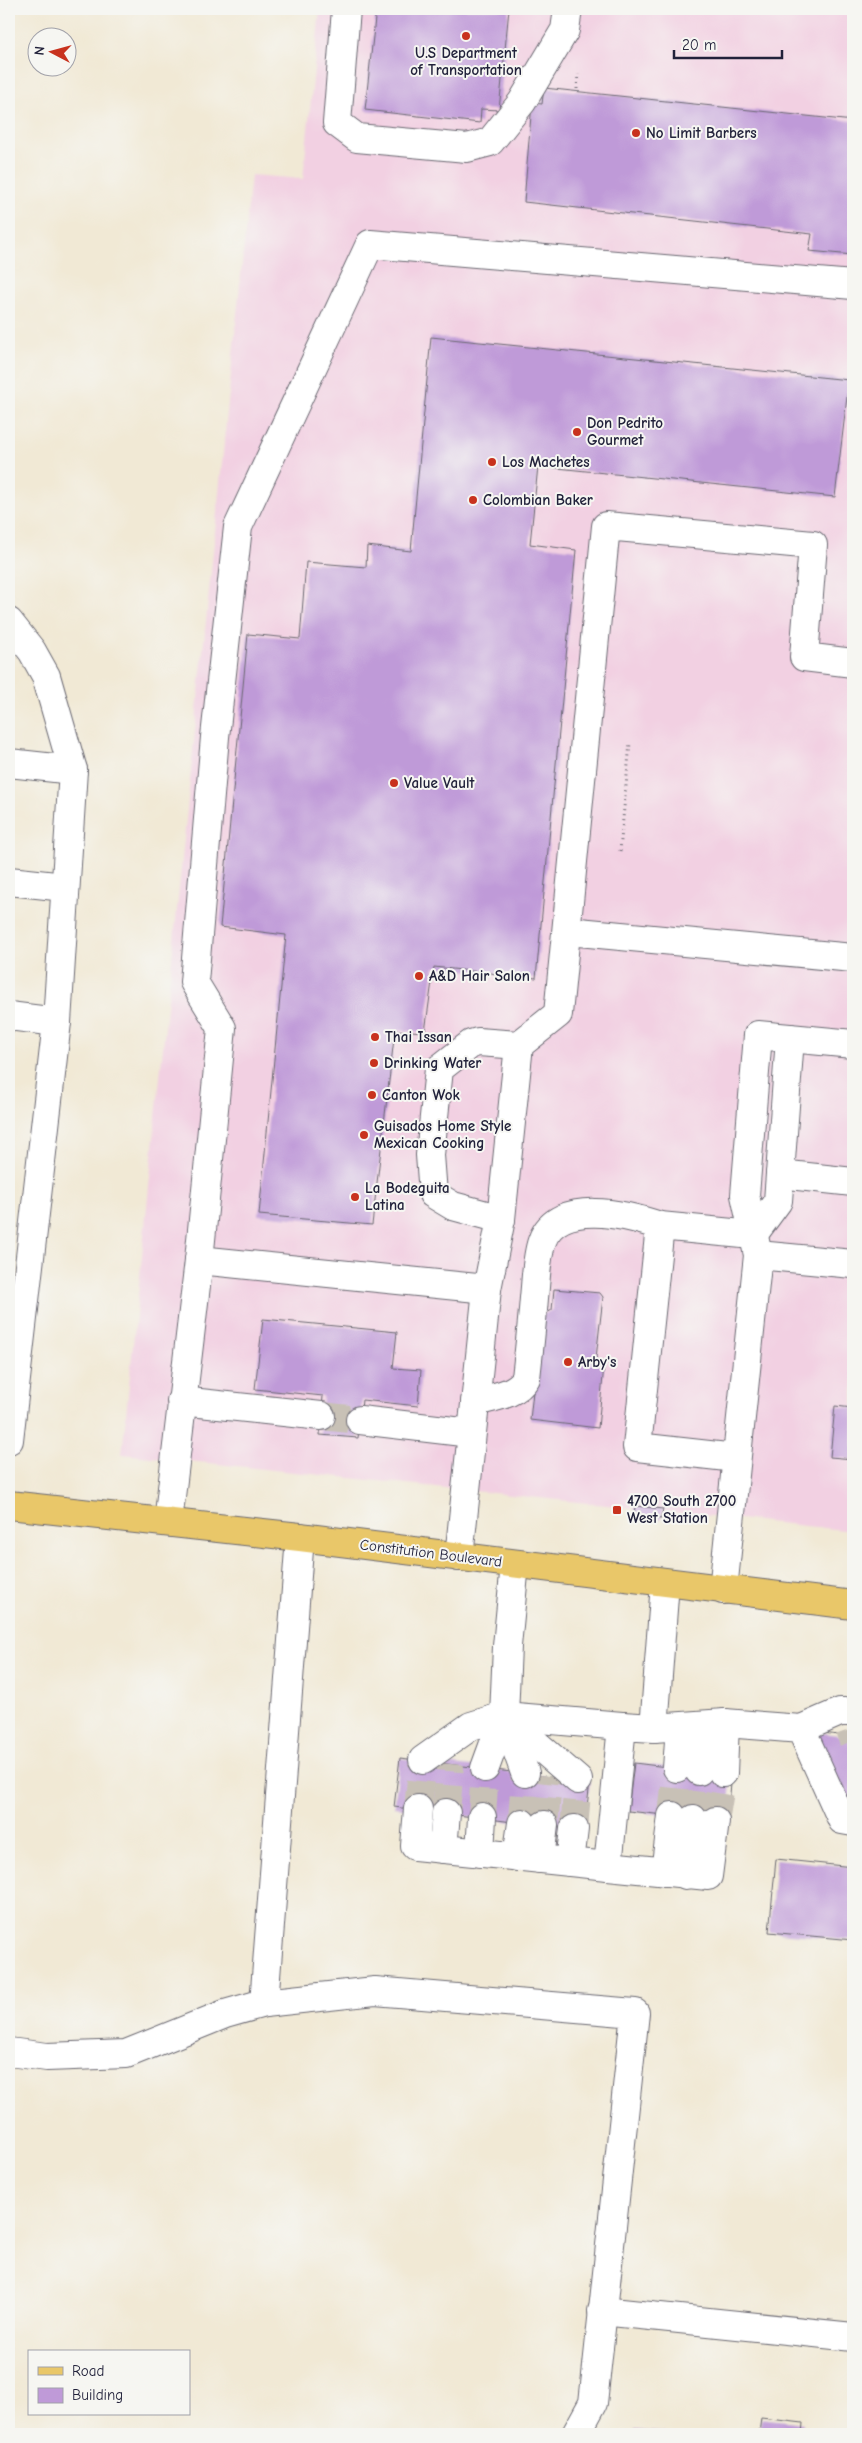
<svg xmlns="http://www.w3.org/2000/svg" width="862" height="2443" font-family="'Comic Neue',sans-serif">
  <rect width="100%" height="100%" fill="#f6f6f2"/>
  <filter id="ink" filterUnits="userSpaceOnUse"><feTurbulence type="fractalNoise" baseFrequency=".02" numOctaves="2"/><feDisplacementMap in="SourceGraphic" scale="10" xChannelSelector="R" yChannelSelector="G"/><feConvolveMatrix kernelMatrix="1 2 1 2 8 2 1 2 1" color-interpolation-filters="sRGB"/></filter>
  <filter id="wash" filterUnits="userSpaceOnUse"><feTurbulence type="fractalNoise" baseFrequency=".0096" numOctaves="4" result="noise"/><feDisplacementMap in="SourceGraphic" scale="20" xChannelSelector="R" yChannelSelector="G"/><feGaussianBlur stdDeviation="1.12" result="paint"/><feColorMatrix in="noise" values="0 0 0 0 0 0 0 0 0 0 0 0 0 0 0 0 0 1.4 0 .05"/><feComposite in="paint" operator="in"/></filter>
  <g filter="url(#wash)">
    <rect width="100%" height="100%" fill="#f1e9d5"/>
    <polygon fill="#f2d0e2" points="320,9 853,9 853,1531 122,1454 251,175 303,179"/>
    <g id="blocks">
      <g fill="#bf9ad8">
        <polygon points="376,9 509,9 499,110 481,109 480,123 365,110"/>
        <polygon points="544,88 853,121 853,255 809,251 812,234 524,202 532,103 542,104"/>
        <polygon points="431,337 849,380 835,497 538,466 530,544 576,550 536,978 434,967 425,1032 395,1030 372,1225 259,1215 286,935 220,927 248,634 300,639 306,562 366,567 367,546 411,551"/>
        <polygon points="554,1289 600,1293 603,1297 596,1358 604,1366 598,1428 530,1420 541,1316 552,1310"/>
        <polygon points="263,1319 397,1332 393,1368 421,1370 418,1406 362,1400 358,1438 320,1435 323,1396 255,1389"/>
        <polygon points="835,1406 853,1408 853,1459 830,1457"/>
        <polygon points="635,1506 663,1509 661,1519 634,1516"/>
        <polygon points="816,1732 853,1737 853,1801 844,1800"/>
        <polygon points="400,1758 590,1782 584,1831 394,1807"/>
        <polygon points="634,1763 732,1775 727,1822 628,1811"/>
        <polygon points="776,1859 853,1867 853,1940 769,1932"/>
        <polygon points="761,2418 803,2423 802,2434 759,2434"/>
        <polygon points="635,2430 665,2433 665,2434 635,2434"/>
      </g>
    </g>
  </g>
  <g filter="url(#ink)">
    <use href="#blocks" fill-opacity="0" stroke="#6a6871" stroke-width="1"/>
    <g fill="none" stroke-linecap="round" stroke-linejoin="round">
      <g stroke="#c8c1b6" stroke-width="28" stroke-dasharray="28 14" stroke-linecap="butt">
        <polyline points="321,1416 360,1420"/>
        <polyline points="849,1730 853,1741"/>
        <polyline points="418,1809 423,1760"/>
        <polyline points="446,1813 450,1764"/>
        <polyline points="672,1816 677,1768"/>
        <polyline points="482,1817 485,1768"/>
        <polyline points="693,1819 699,1771"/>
        <polyline points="715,1821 723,1773"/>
        <polyline points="522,1823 525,1773"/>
        <polyline points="544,1825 549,1776"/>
        <polyline points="574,1829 578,1780"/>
      </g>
      <defs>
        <g id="minor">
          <polyline points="346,9 337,123 357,138 467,148 490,142 522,102 565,30 568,9"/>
          <polyline points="9,622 32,651 46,676 73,770 57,1022 9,1440"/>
          <polyline points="9,763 73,770"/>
          <polyline points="9,881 65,887"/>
          <polyline points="568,931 853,958"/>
          <polyline points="9,1016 57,1022"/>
          <polyline points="790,1038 780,1174 853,1182"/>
          <polyline points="501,1219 453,1206 433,1194 430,1155 439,1069 471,1044 478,1042 519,1045"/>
          <polyline points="758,1255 853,1264"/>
          <polyline points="199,1260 487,1289"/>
          <polyline points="181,1401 321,1416"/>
          <path d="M 475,1402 C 493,1397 516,1395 526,1378 C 529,1351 532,1324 534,1298 C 536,1280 536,1258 542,1241 C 558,1197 628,1215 660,1226"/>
          <polyline points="360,1420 471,1433"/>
          <polyline points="736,1458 637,1447 660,1226 753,1235 778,1201 780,1174"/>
          <polyline points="168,1522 199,1260 222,1028 194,982 215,737 238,527 370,244 853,285"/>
          <polyline points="459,1557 487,1289 501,1219 519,1045 558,1014 606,526 813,545 804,657 853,663"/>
          <polyline points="723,1590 758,1255 745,1195 758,1035 853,1044"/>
          <polyline points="504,1716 578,1780"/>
          <polyline points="505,1717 525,1773"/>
          <polyline points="491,1728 504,1716 622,1726"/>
          <polyline points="654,1728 725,1723 801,1729 842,1820 853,1822"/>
          <polyline points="801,1729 840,1712 853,1712"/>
          <polyline points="423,1760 471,1726 504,1716 507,1646 515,1564"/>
          <polyline points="485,1768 504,1716"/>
          <polyline points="677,1768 680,1727"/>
          <polyline points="699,1771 704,1725"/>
          <polyline points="723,1773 725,1723"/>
          <polyline points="418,1809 415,1846 608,1866 622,1726 654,1728 665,1583"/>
          <polyline points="443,1849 446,1813"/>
          <polyline points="480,1853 482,1817"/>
          <polyline points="517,1857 522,1823"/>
          <polyline points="540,1859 544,1825"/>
          <polyline points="570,1862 574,1829"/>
          <polyline points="608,1866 708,1876 715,1821"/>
          <polyline points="665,1872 672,1816"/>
          <polyline points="686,1875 693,1819"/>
          <polyline points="264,2003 300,1537"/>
          <polyline points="9,2052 47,2057 126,2054 225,2014 264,2003 375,1991 635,2013 593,2403 576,2434"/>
          <polyline points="602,2311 853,2337"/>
        </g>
        <polyline id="major" points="9,1505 300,1537 853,1605"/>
      </defs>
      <use href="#minor" stroke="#6a6871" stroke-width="30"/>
      <use href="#major" stroke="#6a6871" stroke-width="30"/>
      <g stroke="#6a6871" stroke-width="3" stroke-dasharray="1 4" stroke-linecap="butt">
        <polyline points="577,89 578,74"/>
        <polyline points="620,851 630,743"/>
      </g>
      <use href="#minor" stroke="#fff" stroke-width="28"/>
      <use href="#major" stroke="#e9c769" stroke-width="28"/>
    </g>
  </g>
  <g fill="#c8321e" stroke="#f6f6f2" stroke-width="2">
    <circle cx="466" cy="36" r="5"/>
    <circle cx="636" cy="133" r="5"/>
    <circle cx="577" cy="432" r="5"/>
    <circle cx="492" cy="462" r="5"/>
    <circle cx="473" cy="500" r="5"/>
    <circle cx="394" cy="783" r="5"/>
    <circle cx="419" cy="976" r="5"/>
    <circle cx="375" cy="1037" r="5"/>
    <circle cx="374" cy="1063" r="5"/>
    <circle cx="372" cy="1095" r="5"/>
    <circle cx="364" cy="1135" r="5"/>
    <circle cx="355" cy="1197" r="5"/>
    <circle cx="568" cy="1362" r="5"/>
    <rect x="612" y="1505" width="10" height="10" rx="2.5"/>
  </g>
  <g text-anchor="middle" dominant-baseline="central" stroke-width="4" stroke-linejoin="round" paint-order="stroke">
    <g font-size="15" font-weight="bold" fill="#22223b" stroke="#f6f6f2" text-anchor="start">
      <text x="466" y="53" text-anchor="middle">U.S Department<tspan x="466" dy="17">of Transportation</tspan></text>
      <text x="646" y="133">No Limit Barbers</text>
      <text x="587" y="423">Don Pedrito<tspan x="587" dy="17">Gourmet</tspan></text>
      <text x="502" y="462">Los Machetes</text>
      <text x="483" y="500">Colombian Baker</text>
      <text x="404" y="783">Value Vault</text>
      <text x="429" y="976">A&amp;D Hair Salon</text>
      <text x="385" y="1037">Thai Issan</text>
      <text x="384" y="1063">Drinking Water</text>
      <text x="382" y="1095">Canton Wok</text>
      <text x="374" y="1126">Guisados Home Style<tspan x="374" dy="17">Mexican Cooking</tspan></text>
      <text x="365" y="1188">La Bodeguita<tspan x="365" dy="17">Latina</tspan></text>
      <text x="578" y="1362">Arby's</text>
      <text x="627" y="1501">4700 South 2700<tspan x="627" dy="17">West Station</tspan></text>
    </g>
    <g font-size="15" fill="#22223b" stroke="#f6f6f2">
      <text transform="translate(431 1553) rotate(7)">Constitution Boulevard</text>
    </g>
  </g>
  <rect width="862" height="2443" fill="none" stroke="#f6f6f2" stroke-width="30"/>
  <rect x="28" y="2350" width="162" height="65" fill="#f6f6f2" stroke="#a1a1a9"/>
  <rect x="38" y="2367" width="25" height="8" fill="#e9c769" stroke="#a1a1a9"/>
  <text x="72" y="2376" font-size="15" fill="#22223b">Road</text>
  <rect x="38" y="2388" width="25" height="15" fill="#bf9ad8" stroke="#a1a1a9"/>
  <text x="72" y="2400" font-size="15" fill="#22223b">Building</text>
  <g transform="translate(52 52) rotate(276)"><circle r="24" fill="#f6f6f2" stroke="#a1a1a9"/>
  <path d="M0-4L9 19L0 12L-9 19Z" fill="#c8321e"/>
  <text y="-8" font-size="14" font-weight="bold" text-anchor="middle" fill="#22223b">N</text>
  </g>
  <path d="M674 50v8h108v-8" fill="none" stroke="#22223b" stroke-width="2.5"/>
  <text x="682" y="50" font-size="15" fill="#22223b" stroke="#f6f6f2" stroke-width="4" paint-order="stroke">20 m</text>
</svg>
